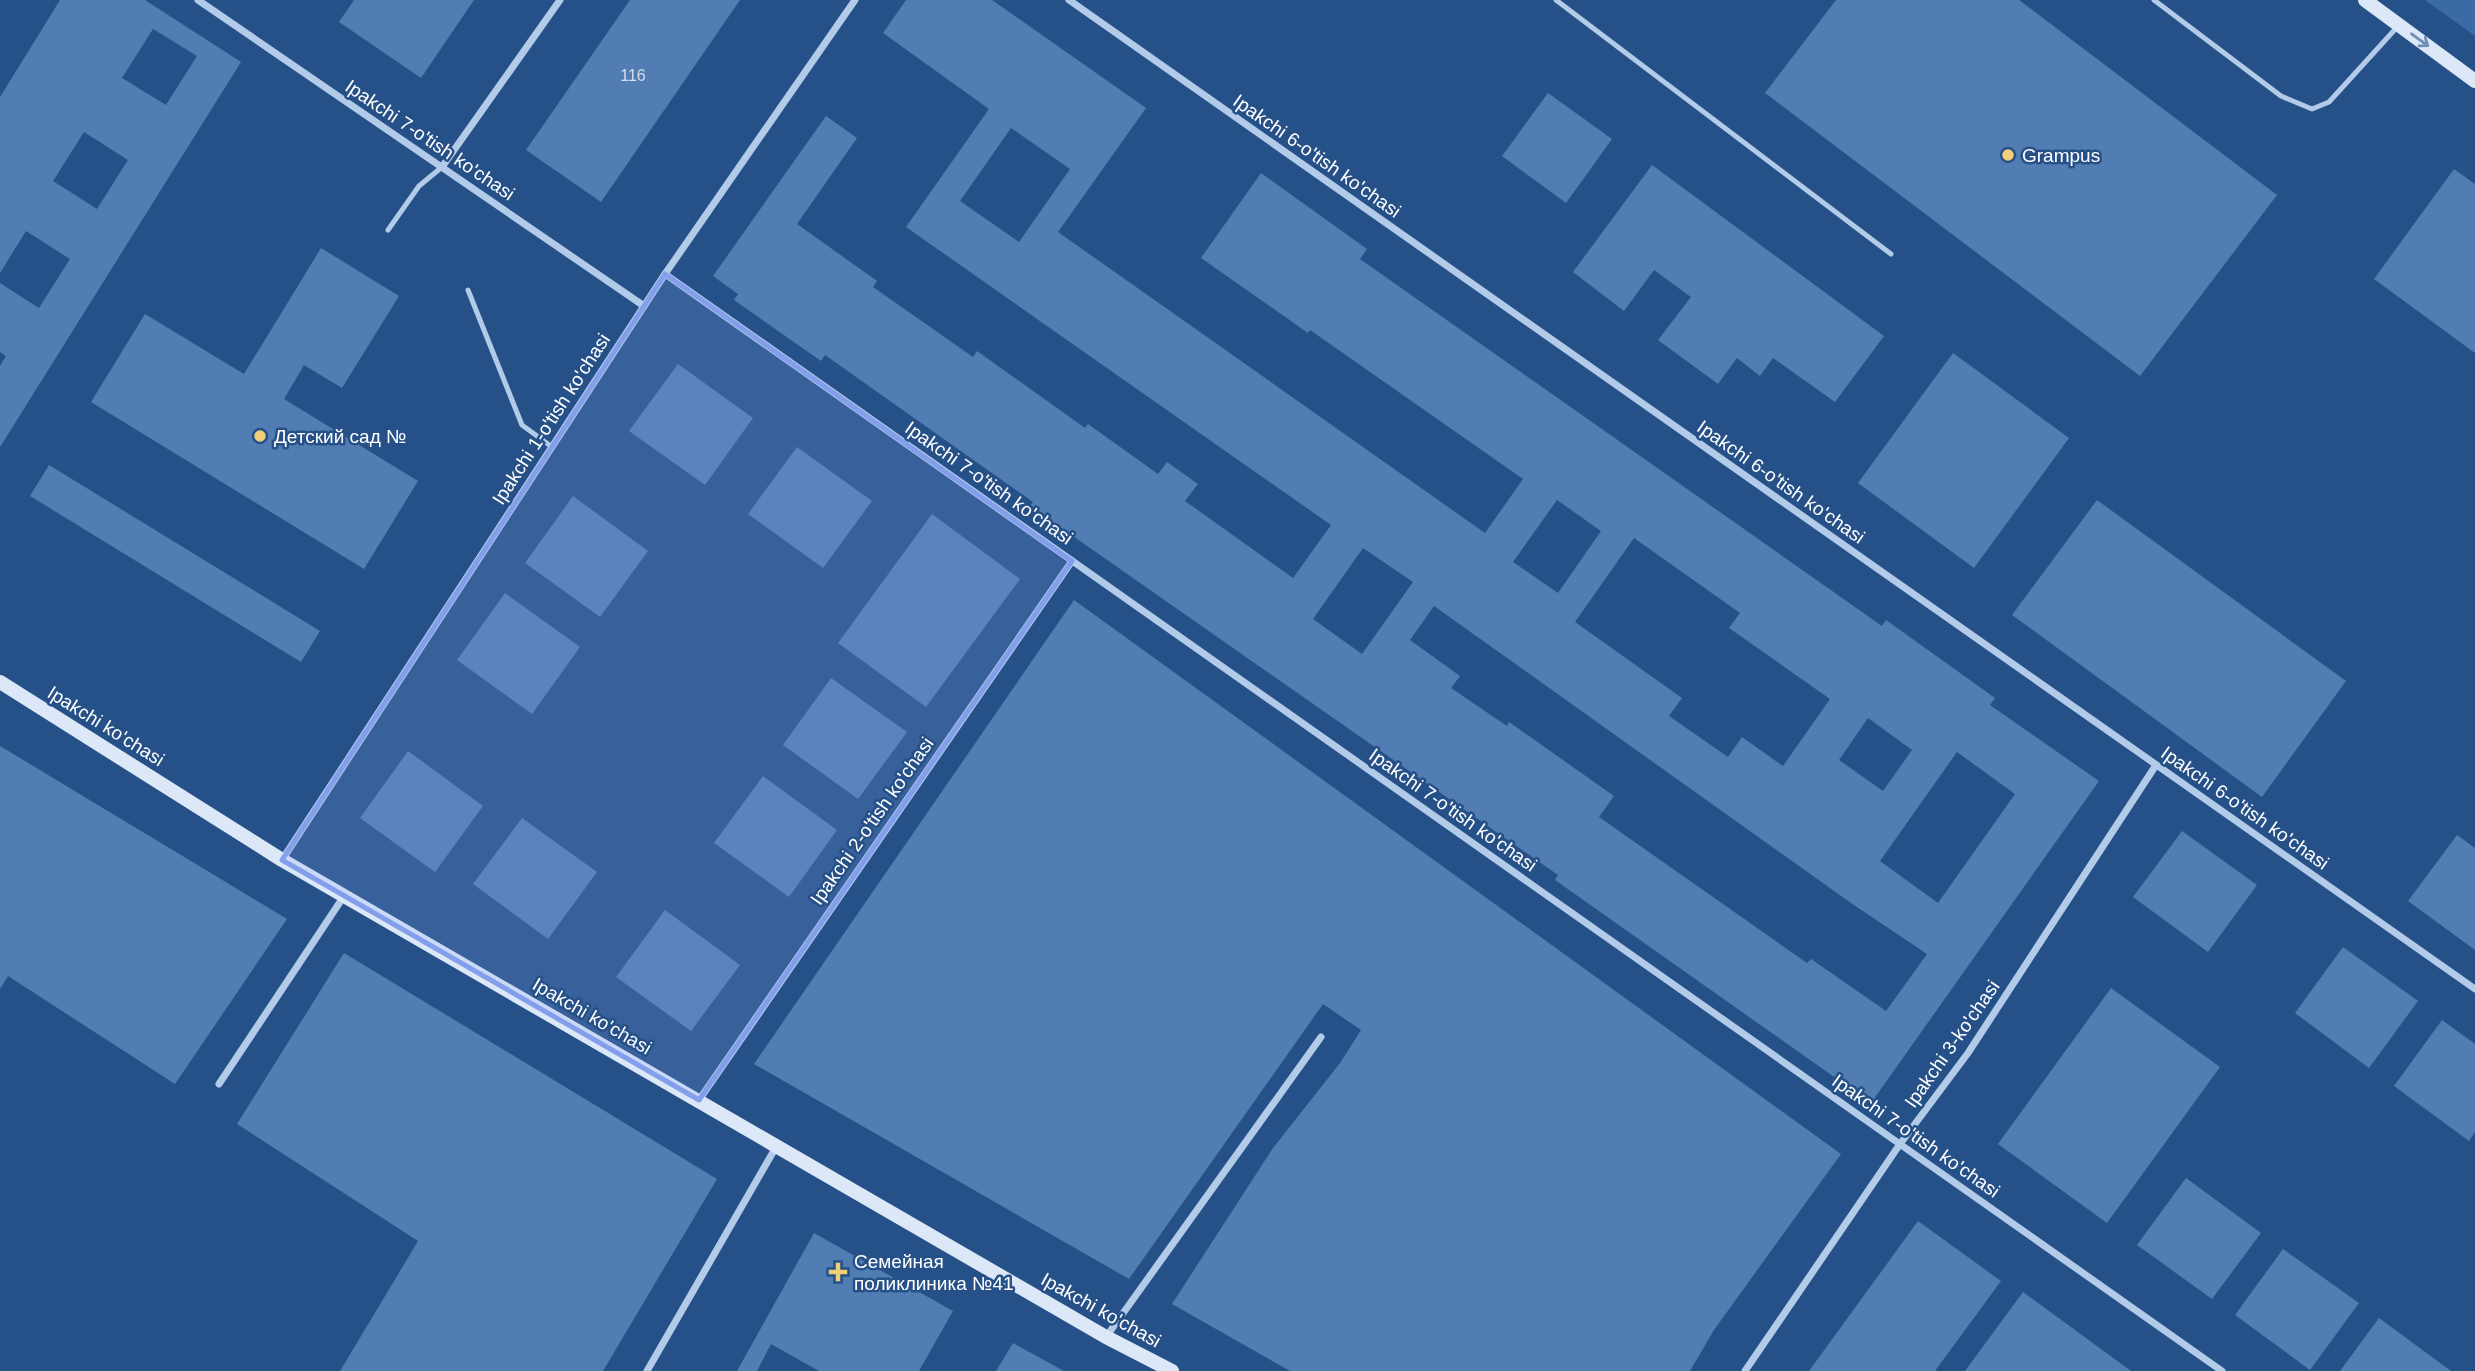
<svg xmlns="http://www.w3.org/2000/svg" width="2475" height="1371" font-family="Helvetica,sans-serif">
  <rect width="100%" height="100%" fill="#265188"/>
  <polygon fill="#3a6ba5" points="2425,0 2475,0 2475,36"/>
  <g fill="#527db2" fill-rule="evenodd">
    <path d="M 60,0 L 145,0 L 241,62 L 0,447 L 0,366 L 6,356 L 0,352 L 0,283 L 39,308 L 70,259 L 26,231 L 0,273 L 0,97 ZM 153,29 L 197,56 L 166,105 L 122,78 ZM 84,132 L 128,160 L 97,209 L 53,181 Z"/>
    <polygon points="354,0 474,0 421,78 339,22"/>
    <polygon points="630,0 740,0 601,202 526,150"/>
    <path d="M 906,0 L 992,0 L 1146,108 L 1058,232 L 1485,533 L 1523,479 L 1310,330 L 1308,333 L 1201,258 L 1261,173 L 1367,249 L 1360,259 L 1882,626 L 1886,620 L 1995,698 L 1990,705 L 2099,781 L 1871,1103 L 1555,880 L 1558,875 L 1030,506 L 1033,502 L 825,355 L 821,361 L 734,300 L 738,294 L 713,276 L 826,116 L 857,138 L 797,224 L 877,281 L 873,287 L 973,357 L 977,351 L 1085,428 L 1088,424 L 1158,474 L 1167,462 L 1198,484 L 1185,501 L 1293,578 L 1331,525 L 906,227 L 989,109 L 883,33 ZM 1011,128 L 1070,169 L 1019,242 L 960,201 ZM 1557,500 L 1601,531 L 1558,593 L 1513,562 ZM 1634,538 L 1740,613 L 1729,628 L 1830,699 L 1783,766 L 1742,737 L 1728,757 L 1669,716 L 1682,698 L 1575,622 ZM 1363,548 L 1413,582 L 1362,654 L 1313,619 ZM 1434,606 L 1851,903 L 1927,954 L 1886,1011 L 1811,959 L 1807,963 L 1599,817 L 1614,796 L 1509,722 L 1507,726 L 1451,688 L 1460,676 L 1410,640 ZM 1868,718 L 1912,750 L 1883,791 L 1839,760 ZM 1957,752 L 2015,794 L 1938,903 L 1880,861 Z"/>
    <polygon points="1836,0 2019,0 2277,195 2140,376 1765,93"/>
    <polygon points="1548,93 1612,139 1566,203 1502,156"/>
    <polygon points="1652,165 1884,336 1835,402 1773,358 1760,376 1737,358 1718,384 1658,340 1691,297 1654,270 1624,311 1573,272"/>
    <polygon points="2454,169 2475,184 2475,353 2374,279"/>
    <polygon points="321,248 399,296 342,388 304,365 284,399 418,481 364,569 91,402 145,314 244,374"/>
    <polygon points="1953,353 2069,438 1974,568 1858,483"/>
    <polygon points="678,364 753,418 705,485 629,431"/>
    <polygon points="797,447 872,501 823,568 748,514"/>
    <polygon points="49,465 320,631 301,662 30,496"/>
    <polygon points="573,496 648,551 600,617 525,563"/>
    <polygon points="2097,500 2346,681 2262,797 2012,615"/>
    <polygon points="932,514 1020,579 926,707 838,643"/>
    <polygon points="505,593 580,647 532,714 457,660"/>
    <polygon points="1074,600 1841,1154 1714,1330 1690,1371 1290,1371 1172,1304 1273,1148 1340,1063 1361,1030 1323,1004 1129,1279 754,1064"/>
    <polygon points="831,678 907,732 858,799 783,745"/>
    <polygon points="0,746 287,919 175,1084 8,976 0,989"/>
    <polygon points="408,751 483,806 435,872 360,818"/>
    <polygon points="763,776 837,830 789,897 714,843"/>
    <polygon points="522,818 597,872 548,939 473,884"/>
    <polygon points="2182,831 2257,885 2208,952 2133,897"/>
    <polygon points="2457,835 2475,848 2475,950 2408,901"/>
    <polygon points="665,910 740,965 691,1031 616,977"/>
    <polygon points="2343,947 2418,1001 2369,1068 2295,1013"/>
    <polygon points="344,953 717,1179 603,1371 340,1371 418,1241 237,1124"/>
    <polygon points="2111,988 2220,1067 2107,1223 1998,1144"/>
    <polygon points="2442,1020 2475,1044 2475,1132 2469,1141 2394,1086"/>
    <polygon points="2186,1178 2261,1233 2212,1299 2137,1245"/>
    <polygon points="1918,1221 2001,1281 1935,1371 1809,1371"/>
    <polygon points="814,1233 953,1311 919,1371 819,1371 771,1344 757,1371 737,1371"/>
    <polygon points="2283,1249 2359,1303 2310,1370 2235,1315"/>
    <polygon points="2023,1292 2131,1371 1965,1371"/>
    <polygon points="2379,1318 2451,1371 2340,1371"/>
    <polygon points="1013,1343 1064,1371 996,1371"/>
  </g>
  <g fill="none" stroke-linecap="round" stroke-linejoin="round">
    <g stroke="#b2cbe9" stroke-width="5">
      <polyline points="1556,0 1891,254"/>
      <polyline points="2154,0 2281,96 2312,109 2329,102 2399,25"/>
      <polyline points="388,230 419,186 442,167"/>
      <polyline points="468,290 522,425 552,447"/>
    </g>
    <g stroke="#b2cbe9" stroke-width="7">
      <polyline points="198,0 644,306"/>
      <polyline points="1069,0 2475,989"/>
      <polyline points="442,167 560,0"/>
      <polyline points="665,274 2222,1371"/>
      <polyline points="282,860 665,274 855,0"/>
      <polyline points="219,1084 344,896"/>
      <polyline points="699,1100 1072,561"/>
      <polyline points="1106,1337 1321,1037"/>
      <polyline points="647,1371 776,1147"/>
      <polyline points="1745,1371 1900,1144 1968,1053 2156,765"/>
    </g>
    <g stroke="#dce8f8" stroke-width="14">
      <polyline points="2365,0 2475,81"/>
      <polyline points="0,682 282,860 1106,1337 1172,1371"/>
    </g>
  </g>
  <defs><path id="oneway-shaft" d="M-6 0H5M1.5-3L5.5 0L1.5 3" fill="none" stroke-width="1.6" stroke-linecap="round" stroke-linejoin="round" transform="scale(1.75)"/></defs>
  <use stroke="#6f8db5" href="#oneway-shaft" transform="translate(2420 40) rotate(36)"/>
  <path fill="#839eea" fill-opacity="0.2" stroke="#839eea" stroke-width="5" stroke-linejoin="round" d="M 665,274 L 1072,561 L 699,1100 L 282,860 Z"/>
  <g fill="#f2ce77" stroke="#265188" stroke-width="2.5">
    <circle cx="2008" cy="155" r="7"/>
    <circle cx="260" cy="436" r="7"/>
    <path d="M834.5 1261.5h7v7h7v7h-7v7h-7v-7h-7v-7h7z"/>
  </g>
  <g text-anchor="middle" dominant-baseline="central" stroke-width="5" stroke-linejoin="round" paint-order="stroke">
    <g font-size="16" fill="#d4deec">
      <text x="633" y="75">116</text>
    </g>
    <g font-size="19" fill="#fff" stroke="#265188">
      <text transform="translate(430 140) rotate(34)">Ipakchi 7-o'tish ko'chasi</text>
      <text transform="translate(1317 156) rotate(35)">Ipakchi 6-o'tish ko'chasi</text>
      <text transform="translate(551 419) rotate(-57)">Ipakchi 1-o'tish ko'chasi</text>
      <text transform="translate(1781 482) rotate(35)">Ipakchi 6-o'tish ko'chasi</text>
      <text transform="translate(989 483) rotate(35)">Ipakchi 7-o'tish ko'chasi</text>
      <text transform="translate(106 726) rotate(32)">Ipakchi ko'chasi</text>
      <text transform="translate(2245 808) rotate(35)">Ipakchi 6-o'tish ko'chasi</text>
      <text transform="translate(1453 810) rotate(35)">Ipakchi 7-o'tish ko'chasi</text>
      <text transform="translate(872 821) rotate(-55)">Ipakchi 2-o'tish ko'chasi</text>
      <text transform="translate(592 1016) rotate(30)">Ipakchi ko'chasi</text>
      <text transform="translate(1952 1044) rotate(-55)">Ipakchi 3-ko'chasi</text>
      <text transform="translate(1916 1136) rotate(35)">Ipakchi 7-o'tish ko'chasi</text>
      <text transform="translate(1101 1310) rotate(29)">Ipakchi ko'chasi</text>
    </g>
    <g font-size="19" fill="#fff" stroke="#265188" text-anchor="start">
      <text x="2022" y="155">Grampus</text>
      <text x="274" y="436">Детский сад №</text>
      <text x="854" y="1261">Семейная<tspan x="854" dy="22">поликлиника №41</tspan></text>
    </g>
  </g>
</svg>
